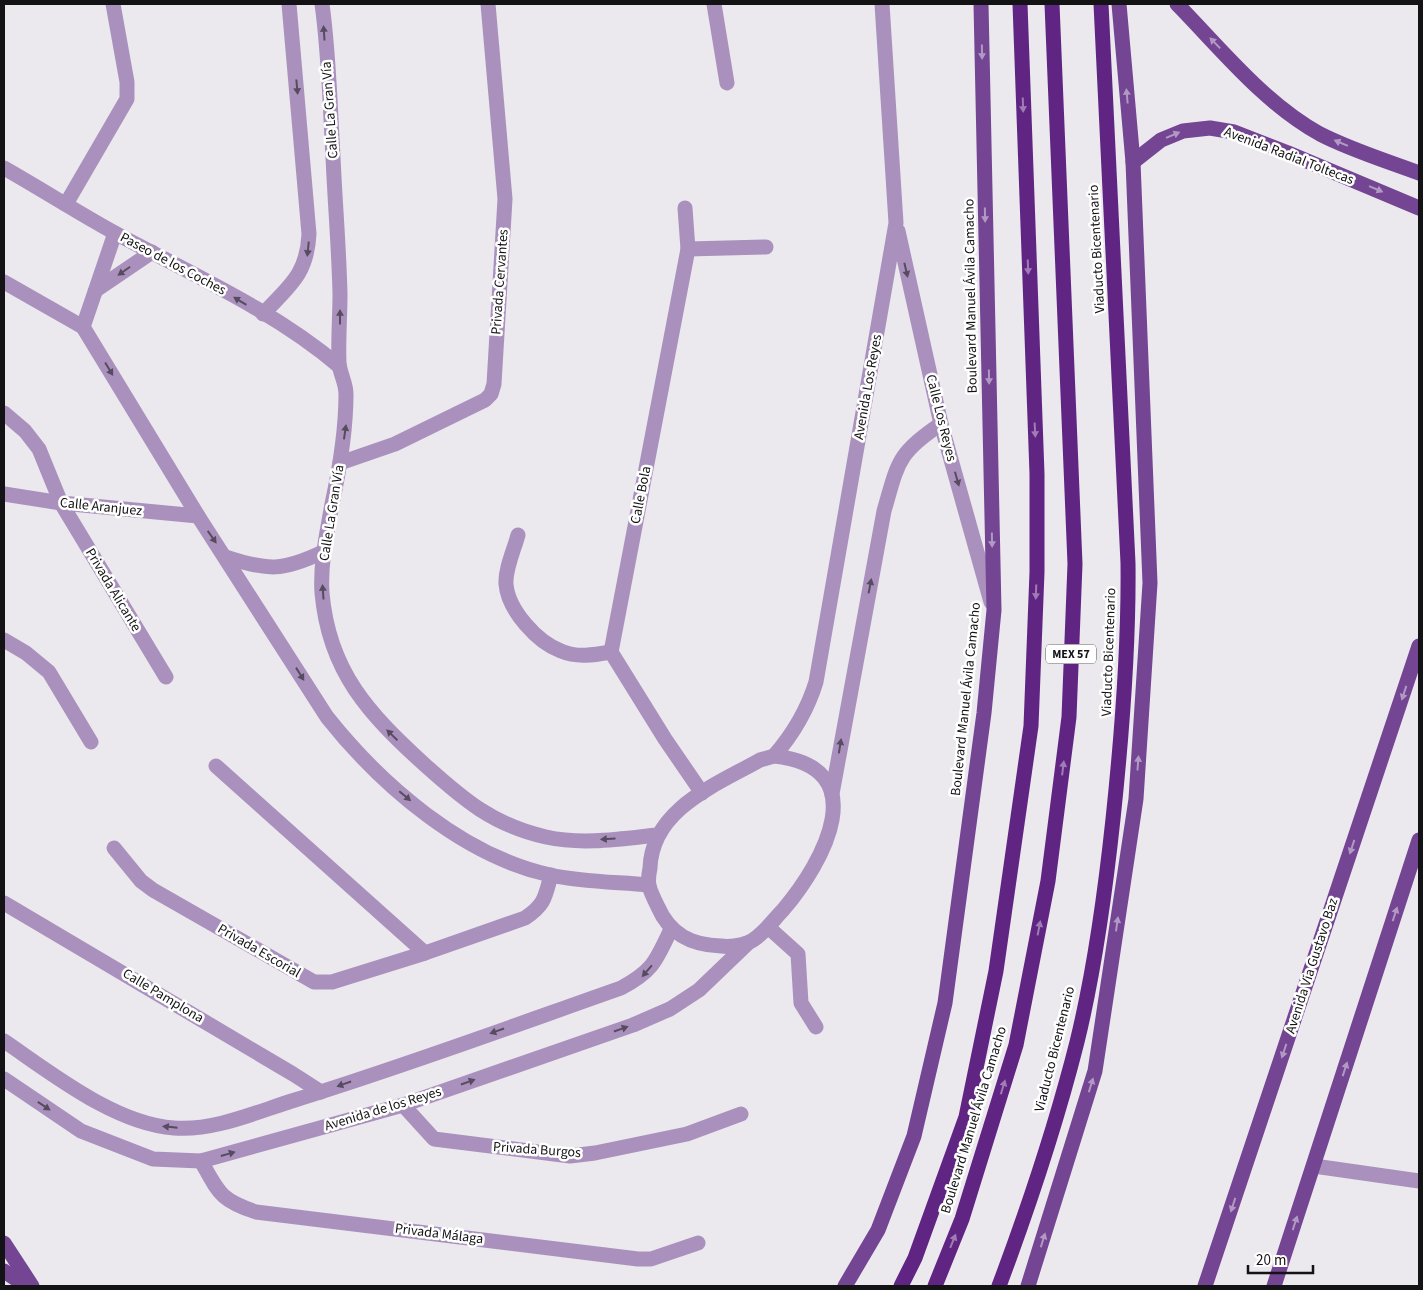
<svg xmlns="http://www.w3.org/2000/svg" width="1423" height="1290" font-family="'Source Sans 3',sans-serif">
  <rect width="100%" height="100%" fill="#ebe8ee"/>
  <g fill="none" stroke-linecap="round" stroke-linejoin="round">
    <g stroke="#aa91bd" stroke-width="15">
      <path d="M 322,4 C 329,54 330,106 333,157 C 335,203 339,249 340,294 C 340,317 338,340 339,363 C 340,374 346,383 346,394 C 346,431 340,467 332,504 C 327,533 320,563 322,593 C 329,672 369,714 425,765 C 464,800 493,825 546,837 C 582,845 620,839 657,835"/>
      <polyline points="714,4 727,83"/>
      <path d="M 4,168 C 41,189 77,212 115,233 C 191,274 273,310 339,366"/>
      <polyline points="66,204 127,99 127,82 113,4"/>
      <polyline points="685,208 688,249 611,652 665,739 702,793"/>
      <polyline points="898,231 941,424 991,602"/>
      <polyline points="688,249 766,247"/>
      <path d="M 4,282 L 83,327 L 198,516 L 327,717 C 381,785 463,856 550,875 C 582,882 617,882 649,885"/>
      <polyline points="96,290 152,252"/>
      <path d="M 263,314 C 289,286 307,275 309,234 L 289,4"/>
      <polyline points="83,327 115,233"/>
      <polyline points="4,413 25,431 39,449 61,503 166,677"/>
      <polyline points="340,463 395,444 485,400 491,394 494,384 505,199 488,4"/>
      <polyline points="4,494 61,503 198,516"/>
      <path d="M 518,535 C 514,550 505,569 506,584 C 508,610 537,642 561,651 C 577,658 594,655 611,652"/>
      <path d="M 226,557 C 268,571 283,571 323,552"/>
      <polyline points="4,640 26,653 49,672 91,742"/>
      <path d="M 774,756 C 794,733 807,711 816,682 L 896,223 L 882,4"/>
      <path d="M 774,756 C 876,767 824,862 783,910 C 773,920 761,938 747,943 C 740,946 728,947 721,946 C 692,945 670,935 658,907 C 655,901 651,893 649,886 C 648,881 649,873 650,868 C 652,809 716,785 760,760 Z"/>
      <polyline points="216,766 425,953"/>
      <path d="M 832,794 L 884,511 C 898,463 897,453 941,424"/>
      <path d="M 114,848 L 141,881 L 153,890 L 314,982 L 332,982 L 425,953 L 525,918 C 545,905 545,897 551,875"/>
      <polyline points="4,903 293,1074 321,1092"/>
      <polyline points="768,927 798,954 801,1003 816,1027"/>
      <path d="M 4,1041 C 51,1073 115,1124 174,1128 C 215,1131 256,1112 295,1100 C 405,1066 513,1026 621,988 C 653,971 656,961 671,929"/>
      <polyline points="4,1079 81,1131 153,1159 201,1161 403,1105 633,1025 670,1009 699,990 748,943"/>
      <polyline points="403,1105 434,1139 570,1156 595,1153 687,1134 741,1114"/>
      <path d="M 201,1161 C 219,1193 220,1200 256,1212 L 638,1259 L 651,1259 L 698,1243"/>
      <polyline points="1314,1166 1419,1181"/>
    </g>
    <g stroke="#734593" stroke-width="15">
      <path d="M 1177,4 C 1221,49 1264,103 1320,134 C 1351,150 1387,161 1419,173"/>
      <polyline points="1133,162 1161,140 1183,131 1210,128 1234,132 1288,153 1419,208"/>
      <polyline points="4,1243 32,1286"/>
      <polyline points="4,1271 26,1286"/>
      <polyline points="845,1286 878,1230 914,1136 945,1003 984,713 994,610 981,4"/>
      <polyline points="1028,1286 1095,1071 1136,799 1150,583 1133,162 1119,4"/>
      <polyline points="1205,1286 1419,646"/>
      <polyline points="1274,1286 1419,840"/>
    </g>
    <g stroke="#602583" stroke-width="15">
      <polyline points="901,1286 915,1258 966,1117 996,971 1031,726 1037,572 1037,474 1020,4"/>
      <polyline points="935,1286 962,1219 1016,1045 1048,881 1069,717 1075,564 1052,4"/>
      <path d="M 999,1286 C 1029,1206 1056,1125 1077,1042 C 1095,969 1105,894 1113,819 C 1122,734 1129,649 1128,563 L 1101,4"/>
    </g>
  </g>
  <defs><path id="oneway-solid" d="M-6-.8H1V-3.2L6.5 0L1 3.2V.8H-6Z" transform="scale(1.25)"/></defs>
  <g fill="#574b60">
    <use href="#oneway-solid" transform="translate(324 33) rotate(-94)"/>
    <use href="#oneway-solid" transform="translate(297 87) rotate(85)"/>
    <use href="#oneway-solid" transform="translate(308 249) rotate(96)"/>
    <use href="#oneway-solid" transform="translate(906 270) rotate(77)"/>
    <use href="#oneway-solid" transform="translate(124 271) rotate(145)"/>
    <use href="#oneway-solid" transform="translate(240 301) rotate(-149)"/>
    <use href="#oneway-solid" transform="translate(340 317) rotate(-90)"/>
    <use href="#oneway-solid" transform="translate(109 369) rotate(59)"/>
    <use href="#oneway-solid" transform="translate(345 432) rotate(-82)"/>
    <use href="#oneway-solid" transform="translate(957 479) rotate(74)"/>
    <use href="#oneway-solid" transform="translate(212 537) rotate(55)"/>
    <use href="#oneway-solid" transform="translate(870 586) rotate(-79)"/>
    <use href="#oneway-solid" transform="translate(323 592) rotate(-94)"/>
    <use href="#oneway-solid" transform="translate(300 674) rotate(58)"/>
    <use href="#oneway-solid" transform="translate(392 735) rotate(-136)"/>
    <use href="#oneway-solid" transform="translate(840 746) rotate(-81)"/>
    <use href="#oneway-solid" transform="translate(405 796) rotate(40)"/>
    <use href="#oneway-solid" transform="translate(608 839) rotate(177)"/>
    <use href="#oneway-solid" transform="translate(647 971) rotate(131)"/>
    <use href="#oneway-solid" transform="translate(621 1029) rotate(-19)"/>
    <use href="#oneway-solid" transform="translate(497 1031) rotate(161)"/>
    <use href="#oneway-solid" transform="translate(468 1082) rotate(-19)"/>
    <use href="#oneway-solid" transform="translate(344 1084) rotate(161)"/>
    <use href="#oneway-solid" transform="translate(44 1106) rotate(34)"/>
    <use href="#oneway-solid" transform="translate(170 1127) rotate(-174)"/>
    <use href="#oneway-solid" transform="translate(228 1154) rotate(-16)"/>
  </g>
  <g fill="#b299c4">
    <use href="#oneway-solid" transform="translate(1215 43) rotate(-134)"/>
    <use href="#oneway-solid" transform="translate(982 52) rotate(89)"/>
    <use href="#oneway-solid" transform="translate(1127 96) rotate(-95)"/>
    <use href="#oneway-solid" transform="translate(1173 135) rotate(-23)"/>
    <use href="#oneway-solid" transform="translate(1341 143) rotate(-157)"/>
    <use href="#oneway-solid" transform="translate(1376 189) rotate(23)"/>
    <use href="#oneway-solid" transform="translate(985 215) rotate(89)"/>
    <use href="#oneway-solid" transform="translate(989 377) rotate(89)"/>
    <use href="#oneway-solid" transform="translate(992 540) rotate(89)"/>
    <use href="#oneway-solid" transform="translate(1404 693) rotate(108)"/>
    <use href="#oneway-solid" transform="translate(1138 763) rotate(-86)"/>
    <use href="#oneway-solid" transform="translate(1352 847) rotate(108)"/>
    <use href="#oneway-solid" transform="translate(1395 914) rotate(-72)"/>
    <use href="#oneway-solid" transform="translate(1117 924) rotate(-82)"/>
    <use href="#oneway-solid" transform="translate(1284 1051) rotate(108)"/>
    <use href="#oneway-solid" transform="translate(1345 1069) rotate(-72)"/>
    <use href="#oneway-solid" transform="translate(1091 1085) rotate(-73)"/>
    <use href="#oneway-solid" transform="translate(1233 1205) rotate(108)"/>
    <use href="#oneway-solid" transform="translate(1295 1223) rotate(-72)"/>
    <use href="#oneway-solid" transform="translate(1043 1240) rotate(-73)"/>
  </g>
  <g fill="#a07cb5">
    <use href="#oneway-solid" transform="translate(1023 105) rotate(88)"/>
    <use href="#oneway-solid" transform="translate(1028 267) rotate(88)"/>
    <use href="#oneway-solid" transform="translate(1035 430) rotate(87)"/>
    <use href="#oneway-solid" transform="translate(1036 592) rotate(92)"/>
    <use href="#oneway-solid" transform="translate(1063 768) rotate(-83)"/>
    <use href="#oneway-solid" transform="translate(1039 928) rotate(-79)"/>
    <use href="#oneway-solid" transform="translate(1003 1087) rotate(-73)"/>
    <use href="#oneway-solid" transform="translate(953 1241) rotate(-68)"/>
  </g>
  <g text-anchor="middle" dominant-baseline="central" stroke-width="5" stroke-linejoin="round" paint-order="stroke">
    <rect fill="#fff" stroke="#5a595a" stroke-width="1" x="1046" y="644.5" width="50" height="19" rx="4"/>
    <g font-size="12" font-weight="bold" fill="#131214">
      <text x="1071" y="654">MEX 57</text>
    </g>
    <g font-size="14" fill="#131214" stroke="#fff">
      <text transform="translate(330 110) rotate(-94)">Calle La Gran Vía</text>
      <text transform="translate(1289 156) rotate(21)">Avenida Radial Toltecas</text>
      <text transform="translate(1097 249) rotate(-93)">Viaducto Bicentenario</text>
      <text transform="translate(173 264) rotate(28)">Paseo de los Coches</text>
      <text transform="translate(500 282) rotate(-86)">Privada Cervantes</text>
      <text transform="translate(971 296) rotate(-91)">Boulevard Manuel Ávila Camacho</text>
      <text transform="translate(868 387) rotate(-80)">Avenida Los Reyes</text>
      <text transform="translate(941 418) rotate(76)">Calle Los Reyes</text>
      <text transform="translate(641 495) rotate(-79)">Calle Bola</text>
      <text transform="translate(101 507) rotate(6)">Calle Aranjuez</text>
      <text transform="translate(332 513) rotate(-81)">Calle La Gran Vía</text>
      <text transform="translate(113 590) rotate(59)">Privada Alicante</text>
      <text transform="translate(1109 652) rotate(-88)">Viaducto Bicentenario</text>
      <text transform="translate(966 699) rotate(-84)">Boulevard Manuel Ávila Camacho</text>
      <text transform="translate(259 951) rotate(30)">Privada Escorial</text>
      <text transform="translate(1312 966) rotate(-72)">Avenida Via Gustavo Baz</text>
      <text transform="translate(163 996) rotate(31)">Calle Pamplona</text>
      <text transform="translate(1055 1049) rotate(-76)">Viaducto Bicentenario</text>
      <text transform="translate(383 1109) rotate(-17)">Avenida de los Reyes</text>
      <text transform="translate(974 1120) rotate(-73)">Boulevard Manuel Ávila Camacho</text>
      <text transform="translate(537 1150) rotate(4)">Privada Burgos</text>
      <text transform="translate(439 1234) rotate(7)">Privada Málaga</text>
    </g>
  </g>
  <rect width="1423" height="1290" fill="none" stroke="#131214" stroke-width="10"/>
  <path d="M1248 1265v8h65v-8" fill="none" stroke="#131214" stroke-width="2.5"/>
  <text x="1256" y="1265" font-size="15" fill="#131214" stroke="#ffffff" stroke-width="4" paint-order="stroke">20 m</text>
</svg>
